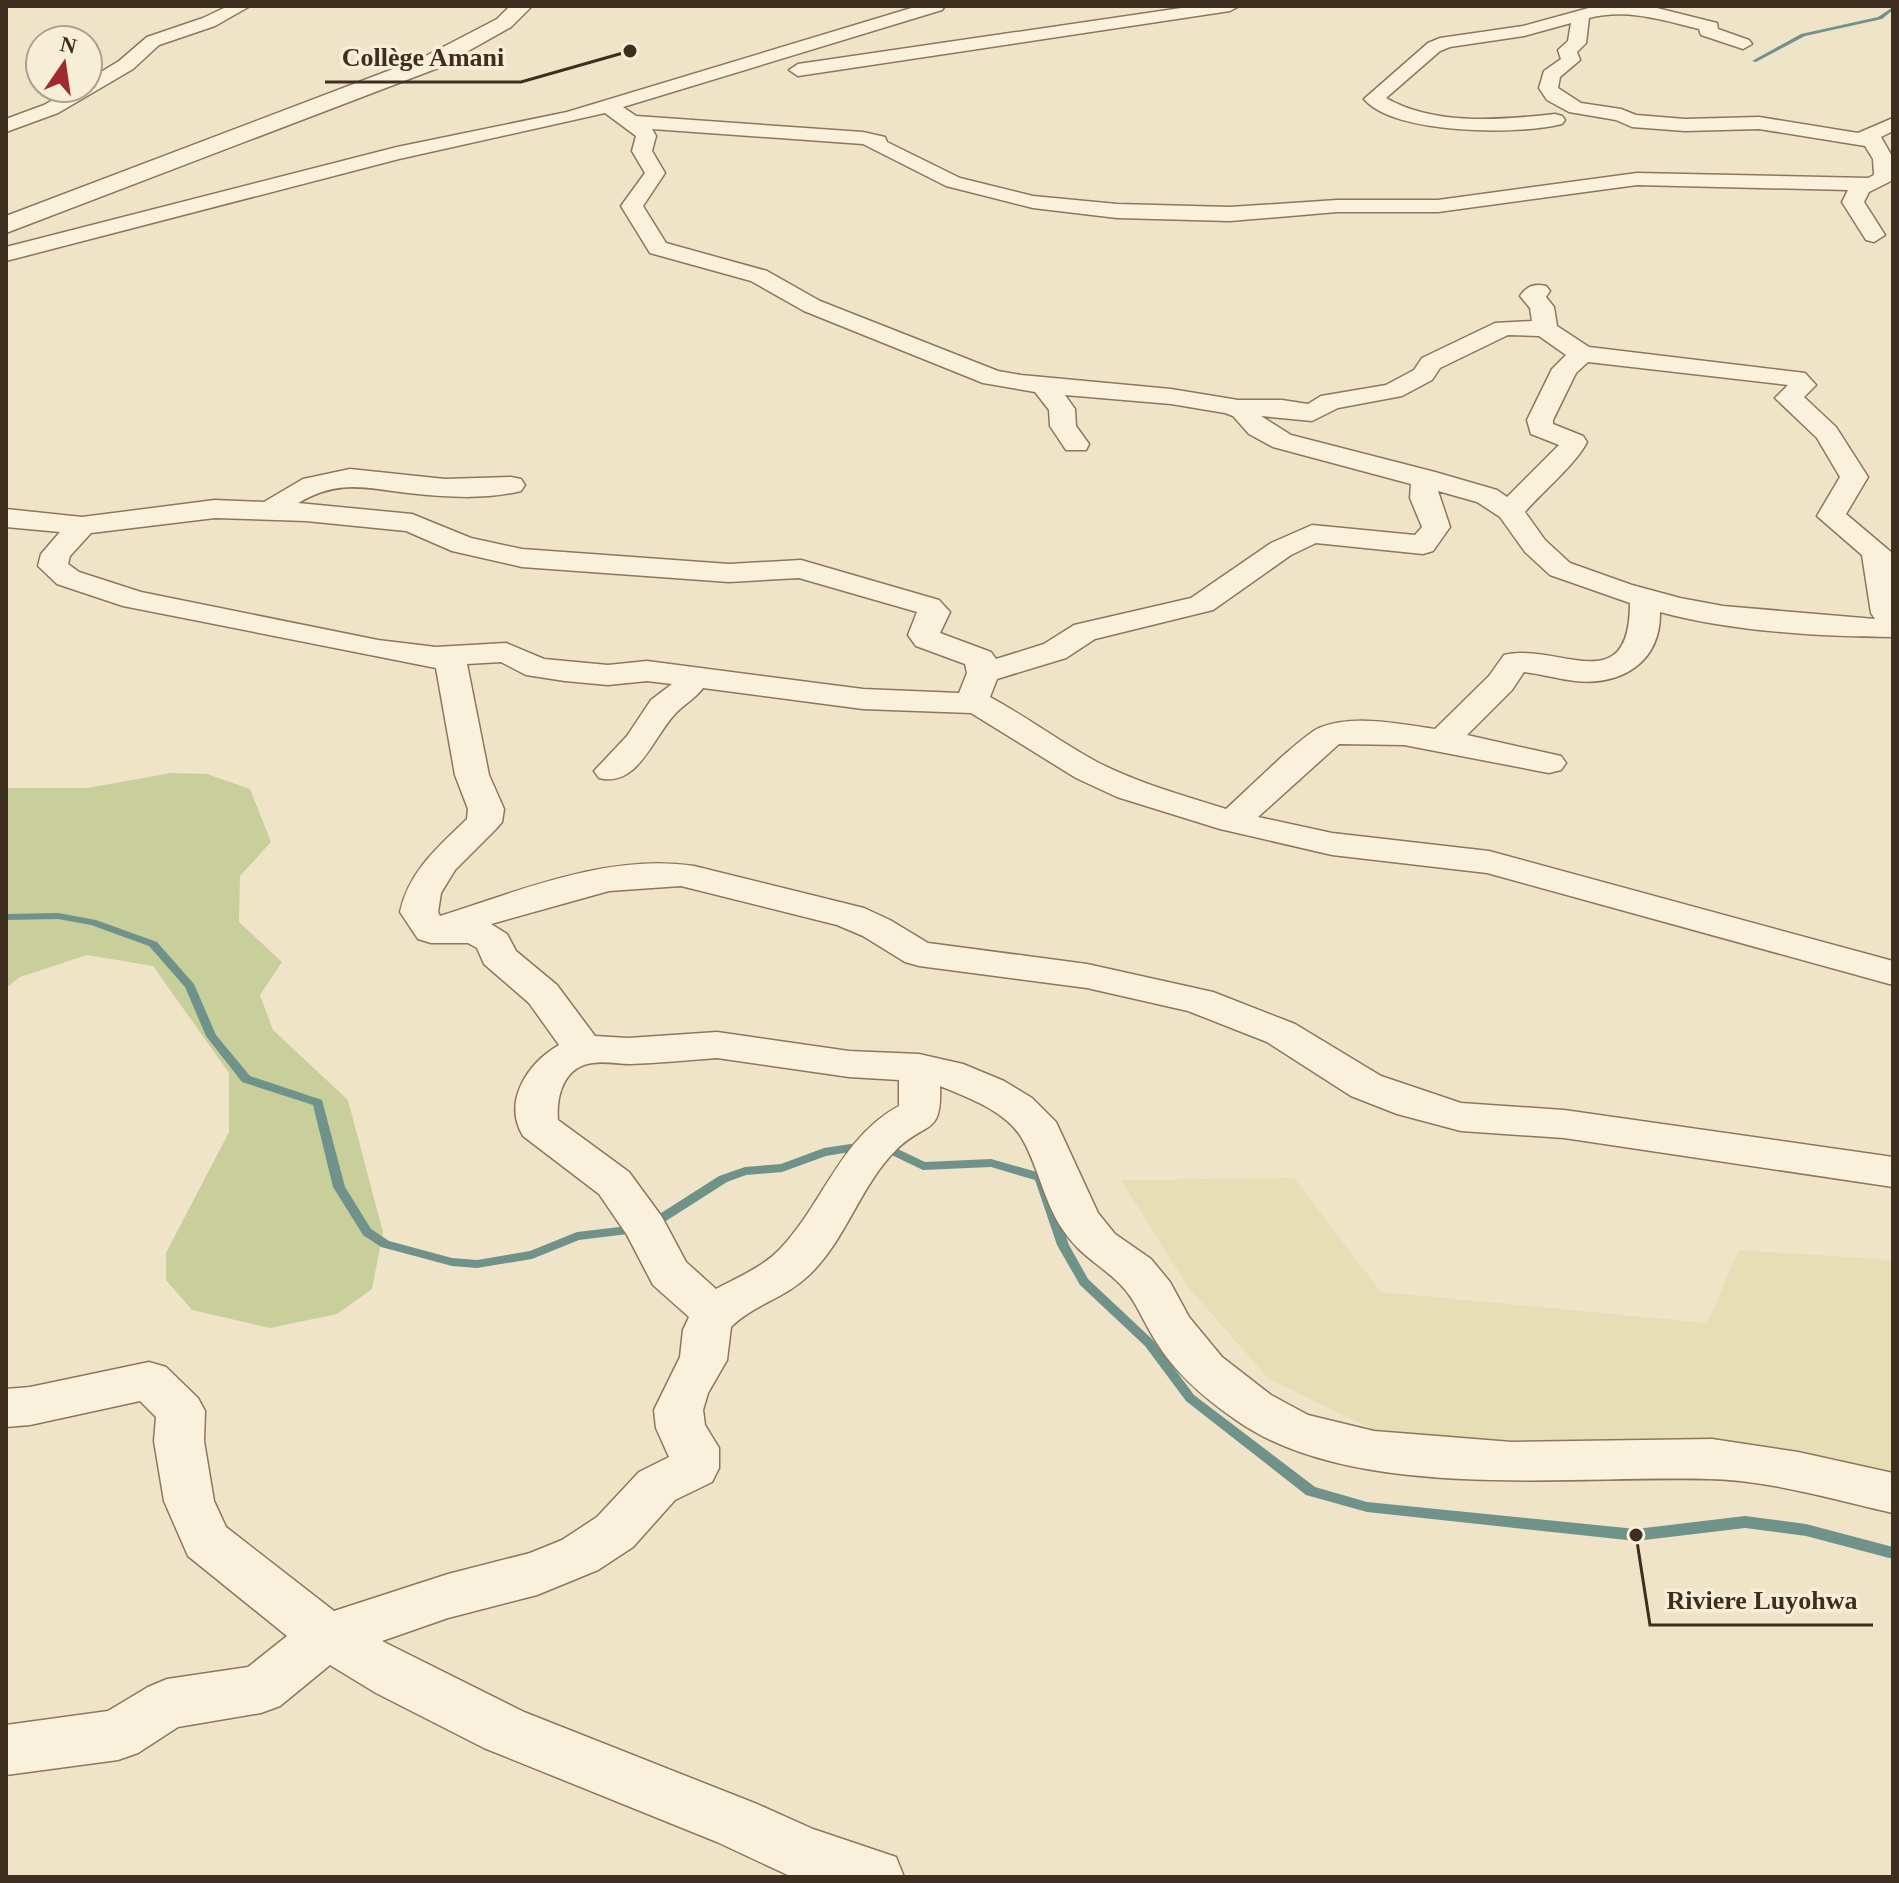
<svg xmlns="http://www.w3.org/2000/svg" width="1899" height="1883" font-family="'Times New Roman',serif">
  <rect width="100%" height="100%" fill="#f0e4c8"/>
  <polygon fill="#e6deb5" points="1294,1178 1381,1292 1707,1323 1739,1250 1893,1260 1893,1471 1725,1441 1393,1439 1269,1379 1188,1287 1121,1180"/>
  <polygon fill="#c9cf9b" points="171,773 207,774 250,789 271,842 240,876 239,922 282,962 260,995 273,1030 348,1100 383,1232 372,1289 337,1314 270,1328 192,1310 166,1280 166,1253 229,1132 229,1073 153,966 87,955 20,977 6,988 6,788 87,788"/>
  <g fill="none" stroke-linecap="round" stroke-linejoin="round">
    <g fill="#6f938a" fill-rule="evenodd">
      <polygon points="1893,7 1893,10 1882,19 1805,36 1756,62 1752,61 1801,34 1878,17"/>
      <polygon points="58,913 96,920 157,942 194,984 216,1035 250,1076 322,1100 345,1187 371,1229 389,1241 452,1258 477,1260 530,1251 577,1232 636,1225 640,1226 642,1229 640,1232 636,1233 579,1240 532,1259 477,1268 452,1266 381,1247 363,1235 333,1187 313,1105 242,1082 206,1036 185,987 149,946 91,925 58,919 6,920 6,914"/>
      <polygon points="864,1142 868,1143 870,1146 868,1149 826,1156 782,1172 746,1175 727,1182 655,1228 647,1228 645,1225 647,1222 719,1176 745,1167 781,1164 824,1148"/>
      <polygon points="883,1142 925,1162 991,1159 1044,1174 1069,1245 1088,1279 1153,1340 1194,1395 1315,1487 1367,1502 1636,1529 1745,1516 1806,1524 1893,1547 1893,1559 1806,1536 1745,1528 1636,1541 1367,1512 1306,1495 1186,1401 1145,1346 1080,1285 1057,1245 1035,1180 991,1167 923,1170 879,1149 877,1146 879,1143"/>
    </g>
    <defs>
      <g id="minor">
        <polygon points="228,6 250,6 215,26 159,45 133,69 58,113 6,132 6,119 44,105 74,88 88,88 88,80 119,61 147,37 203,18"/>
        <path d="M 918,6 L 945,6 L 942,10 L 623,107 L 636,116 L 863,132 L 885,137 L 887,142 L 960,178 L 1033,196 L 1117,204 L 1230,207 L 1337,200 L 1438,200 L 1637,173 L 1868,178 L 1874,175 L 1873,159 L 1865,146 L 1759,129 L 1685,131 L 1632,127 L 1616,120 L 1569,112 L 1547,100 L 1539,88 L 1544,71 L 1561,59 L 1558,50 L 1568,41 L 1571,23 L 1524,36 L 1450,47 L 1440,51 L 1386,98 C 1435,126 1501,120 1555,114 L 1562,116 L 1565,120 L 1562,124 C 1519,135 1394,135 1364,99 L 1428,43 L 1440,38 L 1523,26 L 1596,6 L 1649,6 L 1717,23 L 1718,29 L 1749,40 L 1752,44 L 1743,49 L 1701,35 L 1699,29 C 1663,20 1626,8 1589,18 L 1586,43 L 1577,52 L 1580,60 L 1560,77 L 1558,88 L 1581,103 L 1621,109 L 1636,115 L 1685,119 L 1759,117 L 1858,133 L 1893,118 L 1893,131 L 1881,137 L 1893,158 L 1893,180 L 1869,192 L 1864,202 L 1885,235 L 1874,242 L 1866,240 L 1842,202 L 1848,190 L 1637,185 L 1438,212 L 1337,212 L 1230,221 L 1117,218 L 1033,208 L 946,186 L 863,144 L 652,129 L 656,136 L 652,151 L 665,173 L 643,206 L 666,243 L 767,271 L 820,301 L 998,371 L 1021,375 L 1171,389 L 1238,400 L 1282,400 L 1308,404 L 1321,396 L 1386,385 L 1414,370 L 1422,358 L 1495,323 L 1532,321 L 1530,308 L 1520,296 C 1527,286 1534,283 1546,286 L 1550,291 L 1546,297 L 1554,307 L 1557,326 L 1589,347 L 1805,373 L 1816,385 L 1804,397 L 1836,427 L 1868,477 L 1846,514 L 1891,552 L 1893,637 C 1822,637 1729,631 1660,612 C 1661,662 1622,686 1575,681 C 1558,679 1541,674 1524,672 L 1512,690 L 1467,735 L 1561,756 L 1566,763 L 1561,770 L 1549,773 L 1404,745 L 1339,744 L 1258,817 L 1332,833 L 1489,851 L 1893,961 L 1893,985 L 1487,873 L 1332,855 L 1220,829 L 1117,797 L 1076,778 L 971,713 L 863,709 L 703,688 C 695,699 684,704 675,714 C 653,737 638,788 599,778 L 594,771 L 627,736 L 651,700 L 672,684 L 647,681 L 608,685 L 565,681 L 526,675 L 501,662 L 467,664 L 489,775 L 504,809 L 502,822 L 496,829 L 455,870 L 441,893 L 438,912 L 440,916 C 519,891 609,853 694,866 L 864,908 L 890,920 L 928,943 L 1087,964 L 1213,992 L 1295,1024 L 1381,1076 L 1461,1103 L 1564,1110 L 1893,1157 L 1893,1187 L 1564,1138 L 1461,1131 L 1397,1114 L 1351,1096 L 1267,1042 L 1188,1011 L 1087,988 L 919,966 L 905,962 L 863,936 L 837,925 L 681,886 L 609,891 L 491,924 L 507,934 L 516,951 L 557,985 L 595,1036 L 628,1038 L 717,1032 L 849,1051 L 919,1054 L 963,1064 L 1004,1081 L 1032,1098 L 1056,1122 L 1098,1213 L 1115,1234 L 1151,1259 L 1170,1282 L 1189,1317 L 1222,1357 L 1271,1395 L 1308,1415 L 1374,1431 L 1512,1442 L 1712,1439 L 1798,1452 L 1893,1473 L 1893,1513 C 1835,1500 1769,1480 1709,1479 C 1570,1475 1353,1503 1236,1420 C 1204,1398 1175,1373 1155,1340 C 1143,1321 1136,1300 1120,1284 C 1100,1264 1080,1256 1063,1230 C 1045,1204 1039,1170 1024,1142 C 1009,1112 969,1098 940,1086 C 942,1137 926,1120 896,1150 C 859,1187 846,1241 808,1276 C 785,1298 753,1305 731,1327 L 727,1360 L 708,1393 L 703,1410 L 705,1425 L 719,1448 L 719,1468 L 712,1482 L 675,1500 L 633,1547 L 598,1570 L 537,1595 L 448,1618 L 382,1641 L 524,1712 L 757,1804 L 813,1829 L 896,1857 L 904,1877 L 792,1877 L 717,1842 L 484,1748 L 376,1693 L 330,1665 L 280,1706 L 261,1713 L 178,1727 L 138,1753 L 118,1760 L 6,1775 L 6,1725 L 108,1711 L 148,1687 L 167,1679 L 248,1667 L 287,1636 L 188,1556 L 164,1501 L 154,1441 L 156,1417 L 140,1401 L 30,1425 L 6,1427 L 6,1389 L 30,1387 L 149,1362 L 166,1367 L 198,1398 L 205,1411 L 204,1441 L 214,1501 L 226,1527 L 334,1611 L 448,1574 L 530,1553 L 562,1540 L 597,1517 L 639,1472 L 669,1457 L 656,1428 L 654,1410 L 680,1357 L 683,1330 L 689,1317 L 653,1285 L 627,1235 L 599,1194 L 523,1136 C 502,1101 528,1063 559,1045 L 529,1003 L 484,964 L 477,948 L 468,943 L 431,943 L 418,939 L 400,912 C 409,871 438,847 467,819 L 468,809 L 455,775 L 436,668 L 123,606 L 57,584 L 38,566 L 41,554 L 60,532 L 6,527 L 6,509 L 82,517 L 215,500 L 264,502 L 303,479 L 350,469 L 445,479 L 511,477 L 521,479 L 525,485 L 521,491 C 484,500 445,497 408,493 C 364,488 340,479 298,503 L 412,514 L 471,538 L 522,549 L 729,564 L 801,560 L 939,600 L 950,612 L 940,633 L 991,652 L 996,659 L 1044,644 L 1074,625 L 1191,598 L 1271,543 L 1312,525 L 1415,535 L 1422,527 L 1410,498 L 1411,484 L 1273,447 L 1249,434 L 1233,416 L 1225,413 L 1171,404 L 1065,395 L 1075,409 L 1076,426 L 1089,444 L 1086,450 L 1066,450 L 1050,426 L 1049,410 L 1035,392 L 983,383 L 804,311 L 751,281 L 650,253 L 621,206 L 645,173 L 632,151 L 636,136 L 605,113 L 399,159 L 6,261 L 6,247 L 397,147 L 567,112 ZM 1508,335 L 1539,336 L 1566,355 L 1552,369 L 1527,420 L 1531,434 L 1559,445 L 1507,497 L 1497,490 L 1435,472 L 1291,435 L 1261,416 L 1312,421 L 1338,408 L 1402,396 L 1432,380 L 1440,368 ZM 1588,362 L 1788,385 L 1775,398 L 1817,438 L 1840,477 L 1817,516 L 1862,555 L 1871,613 L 1875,619 L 1723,606 L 1680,598 L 1632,585 L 1570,563 L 1545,540 L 1525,512 C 1543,491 1576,464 1587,442 L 1583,436 L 1553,424 L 1553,420 L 1576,373 ZM 1438,491 L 1477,502 L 1500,517 L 1525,552 L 1550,575 L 1630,603 C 1630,702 1558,642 1504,655 L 1489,676 L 1435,729 C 1399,724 1354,714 1319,728 C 1301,736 1245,792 1226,809 C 1182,795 1138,783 1097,762 C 1060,742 1027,717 990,697 L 997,679 L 1066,658 L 1095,639 L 1213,610 L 1291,555 L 1316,543 L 1423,554 L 1433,551 L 1450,527 ZM 215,518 L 306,521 L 406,531 L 452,551 L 522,567 L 729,582 L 799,578 L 917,612 L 908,635 L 916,646 L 965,664 L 967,673 L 959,693 L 863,689 L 647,661 L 608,665 L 544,659 L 506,643 L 436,647 L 378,640 L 141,592 L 79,572 L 68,564 L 70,556 L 91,533 ZM 717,1058 L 849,1077 L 899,1080 L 899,1106 C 840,1138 824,1203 780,1249 C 763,1267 738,1277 716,1289 L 686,1262 L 662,1217 L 629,1172 L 558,1120 C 556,1096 564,1066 593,1063 C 605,1061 618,1064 630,1064 C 659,1063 688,1060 717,1058 Z"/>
        <polygon points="1195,6 1239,6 1230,11 798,76 789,70 798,64"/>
      </g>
      <polygon id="tertiary" points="510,6 532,6 511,27 438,68 6,233 6,216 422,58 497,19"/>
    </defs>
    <use href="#minor" stroke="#8d765c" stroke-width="3"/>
    <use href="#tertiary" stroke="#8d765c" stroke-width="3"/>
    <use href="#minor" fill="#faf1dc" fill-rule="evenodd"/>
    <use href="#tertiary" fill="#faf1dc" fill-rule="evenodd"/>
  </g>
  <path fill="none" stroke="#3d2e20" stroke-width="3" d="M630 51L521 82H325M1636 1535L1650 1625H1873"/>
  <g fill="#3d2e20" stroke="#f7eed8" stroke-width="3">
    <circle cx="630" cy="51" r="8"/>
    <circle cx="1636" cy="1535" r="8"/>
  </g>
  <g font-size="26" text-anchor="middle" font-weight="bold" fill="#3d2e20" stroke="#f7eed8" stroke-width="7" stroke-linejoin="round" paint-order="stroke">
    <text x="423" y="66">Collège Amani</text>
    <text x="1762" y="1609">Riviere Luyohwa</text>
  </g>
  <rect width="1899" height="1883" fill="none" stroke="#3d2e20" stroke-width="16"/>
  <g transform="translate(64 64) rotate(13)"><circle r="38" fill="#f7eed8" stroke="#ada18e" stroke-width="2"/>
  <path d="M0-6L14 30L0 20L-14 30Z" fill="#9e2a2b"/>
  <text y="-12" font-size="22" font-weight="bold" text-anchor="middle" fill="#3d2e20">N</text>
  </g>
</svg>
